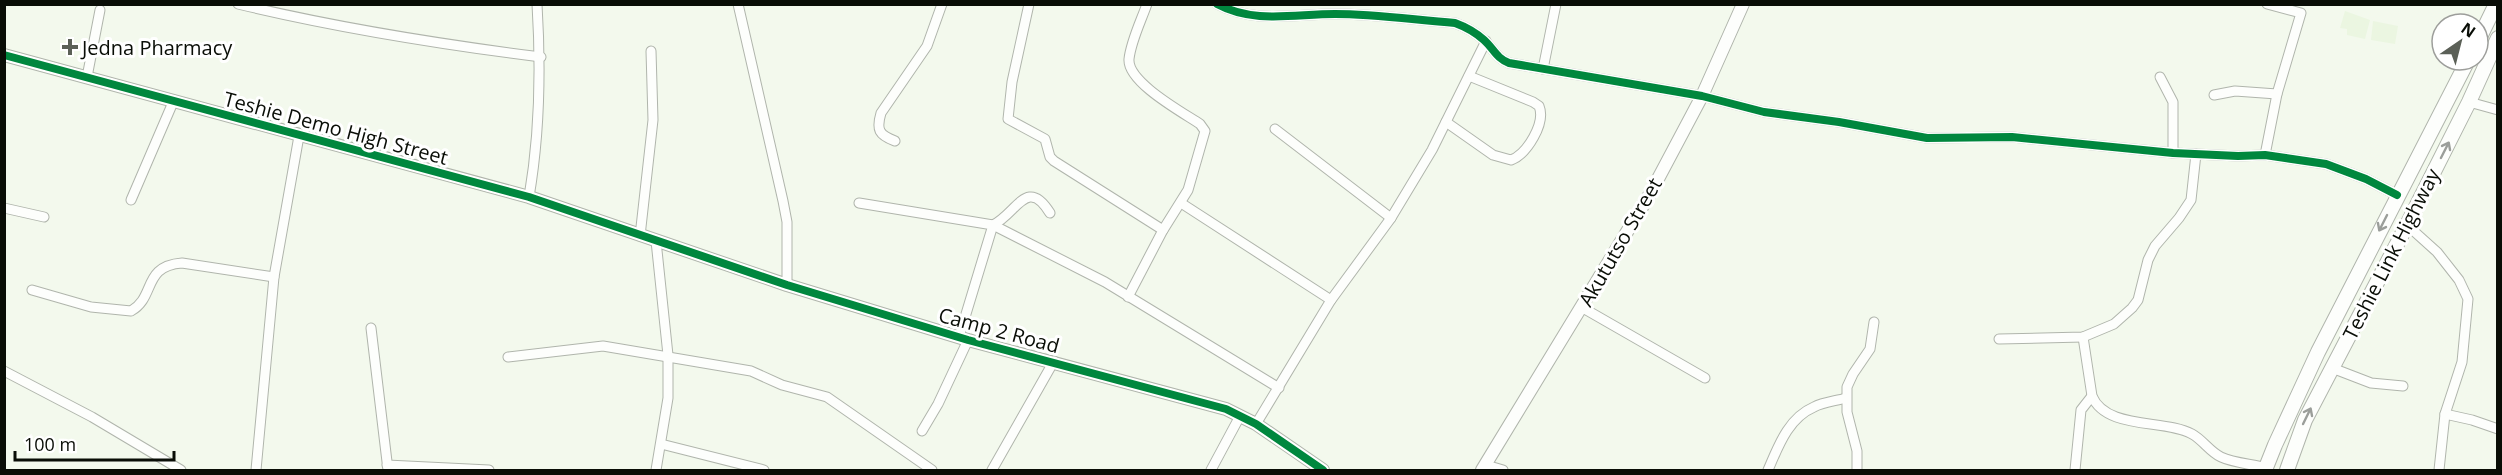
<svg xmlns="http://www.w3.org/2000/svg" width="2502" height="475" font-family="'Open Sans',sans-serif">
  <rect width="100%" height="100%" fill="#f3f9ed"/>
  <g fill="#ebf6e1">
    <polygon points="2345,11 2370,20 2365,39 2347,35 2347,29 2340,28"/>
    <polygon points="2373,21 2398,26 2395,44 2371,40"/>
  </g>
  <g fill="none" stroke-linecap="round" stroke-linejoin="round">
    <defs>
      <g id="minor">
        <path d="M 238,4 C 338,28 438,44 541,57"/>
        <polyline points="738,4 783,201 787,222 787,285"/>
        <polyline points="1029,4 1012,82 1008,119 1045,139 1050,157 1054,161 1163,230"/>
        <path d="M 1217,4 C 1254,24 1294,14 1335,14 C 1374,14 1415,20 1455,23 C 1466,27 1475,32 1484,40 C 1494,49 1496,58 1509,63 L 1702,96 L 1764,112 L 1839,122 L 1927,138 L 2012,137 L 2173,153 L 2238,156 L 2265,155 L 2326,164 L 2366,179 L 2397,195"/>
        <polyline points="1543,69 1556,4"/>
        <polyline points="87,77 100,10"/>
        <polyline points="2160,77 2173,102 2173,153"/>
        <polyline points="2214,95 2235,91 2277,94"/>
        <polyline points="2469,102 2498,110"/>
        <path d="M 1446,122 L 1493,155 L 1511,160 C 1527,154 1546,123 1539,106 L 1533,102 L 1469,76"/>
        <polyline points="1275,129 1391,218"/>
        <path d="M 895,141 C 879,135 876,130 881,113 L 927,46 L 942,4"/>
        <polyline points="2265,155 2277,94 2301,13 2267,4"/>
        <path d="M 529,197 C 540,133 541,69 537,4"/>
        <polyline points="131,200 174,100"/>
        <polyline points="859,203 993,225 1105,282 1279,388"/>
        <polyline points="1181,203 1331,300"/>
        <polyline points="4,208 44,217"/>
        <polyline points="2407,225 2437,252 2459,280 2468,299 2462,362 2445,414 2439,470"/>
        <polyline points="640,236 653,120 651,51"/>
        <polyline points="656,241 668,355 668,398 656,470"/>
        <path d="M 32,290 L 91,307 L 131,311 C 156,297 142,266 182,263 L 274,277"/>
        <path d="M 1128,297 L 1163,230 L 1188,190 L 1205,131 L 1200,124 C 1182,112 1127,82 1129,59 C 1131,41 1141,21 1147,4"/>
        <polyline points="1583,308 1705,378"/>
        <polyline points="371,328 388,470"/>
        <path d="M 959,337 L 993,225 C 1017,213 1027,176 1050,213"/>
        <path d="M 2083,337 L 2092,396 C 2106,430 2165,419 2192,434 C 2203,440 2210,452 2221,457 C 2234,463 2252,464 2266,468"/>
        <polyline points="1999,339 2083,337 2114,324 2132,308 2138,300 2148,260 2155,246 2179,218 2191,200 2196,154"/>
        <polyline points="508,357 603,346 751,371 782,385 827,397 932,470"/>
        <polyline points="2332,368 2371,383 2403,386"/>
        <polyline points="4,371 92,417 181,470"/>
        <polyline points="2445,414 2472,420 2498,429"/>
        <polyline points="1256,424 1331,300 1391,218 1432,150 1486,41"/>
        <polyline points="922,431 938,404 968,340"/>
        <polyline points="661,444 764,470"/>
        <polyline points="387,465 489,470"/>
        <polyline points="1486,465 1503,470"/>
        <polyline points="256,470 274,277 299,136"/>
        <polyline points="992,470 1054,361"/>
        <polyline points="1211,470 1240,416"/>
        <path d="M 1768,470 C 1778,447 1788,418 1814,407 C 1823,402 1836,401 1846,398"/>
        <polyline points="1857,470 1857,451 1847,412 1847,387 1853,374 1870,349 1874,322"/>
        <polyline points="2075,470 2081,410 2092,396"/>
      </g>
      <g id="tertiary">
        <polyline points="4,55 529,197 787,285 968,340 1226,409 1256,424 1323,470"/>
        <polyline points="1482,470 1650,194 1702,96 1743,4"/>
      </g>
      <g id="secondary">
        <polyline points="2478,41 2496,4"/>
        <polyline points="2265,470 2275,445 2318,352 2468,60"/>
        <polyline points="2287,470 2305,420 2407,225 2469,102 2498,38"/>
      </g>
    </defs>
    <use href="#minor" stroke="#b0b5ac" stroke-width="11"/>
    <use href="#tertiary" stroke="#b0b5ac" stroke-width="14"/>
    <use href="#secondary" stroke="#b0b5ac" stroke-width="16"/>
    <use href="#minor" stroke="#fdfefc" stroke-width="9"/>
    <use href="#tertiary" stroke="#fdfefc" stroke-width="12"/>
    <use href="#secondary" stroke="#fdfefc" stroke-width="14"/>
    <defs>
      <g id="cycleway">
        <path d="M 1217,4 C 1254,24 1294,14 1335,14 C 1374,14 1415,20 1455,23 C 1466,27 1475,32 1484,40 C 1494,49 1496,58 1509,63 L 1702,96 L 1764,112 L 1839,122 L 1927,138 L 2012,137 L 2173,153 L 2238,156 L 2265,155 L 2326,164 L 2366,179 L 2397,195"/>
        <polyline points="4,55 529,197 787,285 968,340 1226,409 1256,424 1323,470"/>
      </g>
    </defs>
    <use href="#cycleway" stroke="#fff" stroke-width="11"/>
    <use href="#cycleway" stroke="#00873e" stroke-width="8"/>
  </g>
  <defs><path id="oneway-shaft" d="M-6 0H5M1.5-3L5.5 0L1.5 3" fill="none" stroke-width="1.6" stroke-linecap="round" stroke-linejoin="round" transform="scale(1.5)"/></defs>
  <g stroke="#9b9e9a">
    <use href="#oneway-shaft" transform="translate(2445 150) rotate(-63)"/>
    <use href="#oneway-shaft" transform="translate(2383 223) rotate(117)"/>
    <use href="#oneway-shaft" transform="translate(2307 416) rotate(-64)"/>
  </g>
  <path fill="#5b6057" stroke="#fff" stroke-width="2" d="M67 38h6v6h6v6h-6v6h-6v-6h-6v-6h6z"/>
  <g text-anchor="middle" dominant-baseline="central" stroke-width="6" stroke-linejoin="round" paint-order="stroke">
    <g font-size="20" fill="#090d06" stroke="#fff" text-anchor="start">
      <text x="82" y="47">Jedna Pharmacy</text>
    </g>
    <g font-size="20" fill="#090d06" stroke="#fff">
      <text transform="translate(336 128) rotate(15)">Teshie Demo High Street</text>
      <text transform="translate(1620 242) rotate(-60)">Akututso Street</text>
      <text transform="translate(2391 254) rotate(-63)">Teshie Link Highway</text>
      <text transform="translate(999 330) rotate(15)">Camp 2 Road</text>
    </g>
  </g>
  <rect width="2502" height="475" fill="none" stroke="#090d06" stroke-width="12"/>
  <g transform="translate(2460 42) rotate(35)"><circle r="28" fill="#ffffff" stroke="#9d9e9b" stroke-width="1.5"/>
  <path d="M0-4.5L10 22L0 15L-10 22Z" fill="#5b6057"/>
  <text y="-9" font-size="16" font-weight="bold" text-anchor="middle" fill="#090d06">N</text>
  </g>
  <path d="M15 451v9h159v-9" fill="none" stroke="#090d06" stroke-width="3"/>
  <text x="24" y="451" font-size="18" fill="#090d06" stroke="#ffffff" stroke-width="4.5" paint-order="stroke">100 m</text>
</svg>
